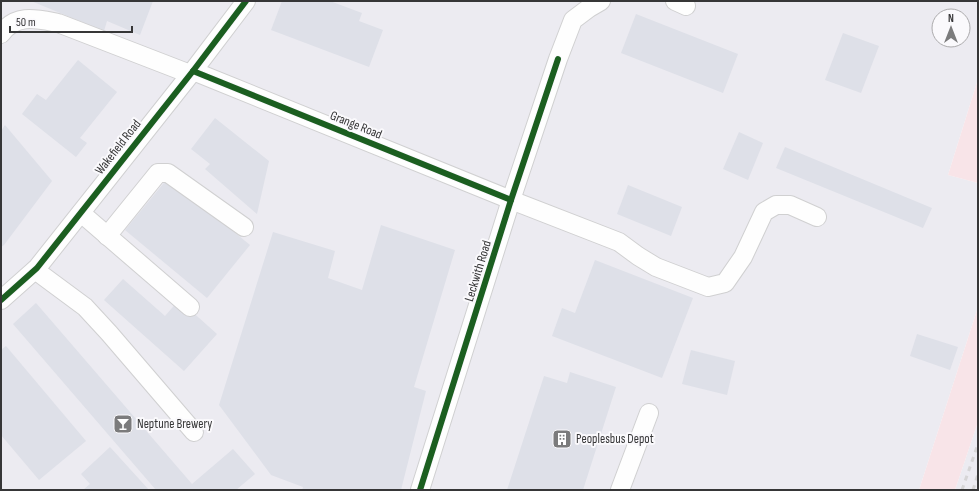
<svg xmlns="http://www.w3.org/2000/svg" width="979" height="491" font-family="'Sofia Sans Condensed',sans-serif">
  <rect width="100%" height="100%" fill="#fafafb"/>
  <g fill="#ecebf1" fill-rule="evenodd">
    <path d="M 1,1 L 978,1 L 978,79 L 948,175 L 978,183 L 978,307 L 919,490 L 1,490 ZM 939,16 L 963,16 L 963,40 L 939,40 Z"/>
    <polygon points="978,422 978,490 955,490"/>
  </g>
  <g fill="#f8e4e8">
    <polygon points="978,79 978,183 948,175"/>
    <polygon points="978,307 978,422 955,490 919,490"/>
  </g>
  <g fill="#dee0e8">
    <polygon points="31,1 153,1 140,35 107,21 104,31"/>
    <polygon points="282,1 330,1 362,13 359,21 383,30 369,67 271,30"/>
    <polygon points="636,14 738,54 723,93 621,53"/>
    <polygon points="843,33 879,46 861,93 825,80"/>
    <polygon points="78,60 117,92 80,138 87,143 76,157 22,114 37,94 46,100"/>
    <polygon points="215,118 269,161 257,214 205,169 210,164 191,149"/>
    <polygon points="5,125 52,181 4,245 1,247 1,131"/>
    <polygon points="739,132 763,143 748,180 723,169"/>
    <polygon points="785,147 932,208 923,228 776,168"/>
    <polygon points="168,178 250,245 207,298 125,230"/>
    <polygon points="628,185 682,207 671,236 617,214"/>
    <polygon points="381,225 455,250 414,387 426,391 401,490 302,490 303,487 271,475 219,405 273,232 335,251 328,278 362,290"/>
    <polygon points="595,260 693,298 662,378 552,336 562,308 575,313"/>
    <polygon points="123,279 165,316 179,300 217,334 184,371 104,300"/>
    <polygon points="36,303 192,484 233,449 255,474 236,490 156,490 13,324"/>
    <polygon points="917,334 958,347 950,370 910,356"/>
    <polygon points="6,346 86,441 39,480 1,435 1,350"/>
    <polygon points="691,350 735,361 727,395 682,384"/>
    <polygon points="570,372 616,387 583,490 507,490 544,376 567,383"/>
    <polygon points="110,447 149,490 83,490 90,484 81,474"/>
  </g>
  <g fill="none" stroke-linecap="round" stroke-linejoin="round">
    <defs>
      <g id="minor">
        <polyline points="675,1 686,6"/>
        <path d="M 1,34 C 16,13 37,19 58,23 L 190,74"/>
        <polyline points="193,71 511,200 619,242 638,256 656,267 708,287 725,283 743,257 764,212 776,205 790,205 817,217"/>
        <polyline points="81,213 190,307"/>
        <polyline points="107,236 158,173 168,173 244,227"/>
        <polyline points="35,270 85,307 109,333 194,432"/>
        <polyline points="1,300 37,268 193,71 246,1"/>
        <polyline points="420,490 511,200 558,59 573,20 589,8 601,1"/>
        <polyline points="620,490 649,413"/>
      </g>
    </defs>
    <use href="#minor" stroke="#d0d0d1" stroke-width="20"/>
    <use href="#minor" stroke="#fefefe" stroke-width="18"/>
    <g stroke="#d6d5d6" stroke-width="3" stroke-dasharray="5 5" stroke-linecap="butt">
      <polyline points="962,490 978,444"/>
      <polyline points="973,490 978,474"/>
    </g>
    <defs>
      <g id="cycleway">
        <polyline points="193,71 511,200"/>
        <polyline points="1,300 37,268 193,71 246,1"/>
        <polyline points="420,490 511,200 558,59"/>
      </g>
    </defs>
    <use href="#cycleway" stroke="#faf9fc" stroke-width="8"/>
    <use href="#cycleway" stroke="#1b5e20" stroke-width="6"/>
  </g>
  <defs>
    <symbol id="bar-square" viewBox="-11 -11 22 22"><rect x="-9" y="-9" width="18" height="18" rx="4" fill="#7b7b7c" stroke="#faf9fc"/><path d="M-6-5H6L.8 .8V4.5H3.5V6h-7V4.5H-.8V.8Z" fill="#fff"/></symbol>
    <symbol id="building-square" viewBox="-11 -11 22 22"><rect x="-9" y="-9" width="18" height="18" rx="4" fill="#7b7b7c" stroke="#faf9fc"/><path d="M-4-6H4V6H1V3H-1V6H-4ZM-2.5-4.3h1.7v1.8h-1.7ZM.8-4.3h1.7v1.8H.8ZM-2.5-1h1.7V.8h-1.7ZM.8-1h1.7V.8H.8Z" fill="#fff"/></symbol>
  </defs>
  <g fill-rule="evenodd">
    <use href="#bar-square" x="112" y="413" width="22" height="22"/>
    <use href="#building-square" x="551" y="428" width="22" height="22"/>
  </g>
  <g text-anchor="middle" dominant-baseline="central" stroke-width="4" stroke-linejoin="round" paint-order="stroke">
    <g font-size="13" fill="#363637" stroke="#faf9fc">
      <text transform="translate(356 125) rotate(22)">Grange Road</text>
      <text transform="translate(118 147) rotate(-52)">Wakefield Road</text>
      <text transform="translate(478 271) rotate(-73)">Leckwith Road</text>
    </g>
    <g font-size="13" fill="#363637" stroke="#faf9fc" text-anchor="start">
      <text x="137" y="424">Neptune Brewery</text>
      <text x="576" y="439">Peoplesbus Depot</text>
    </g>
  </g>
  <rect width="979" height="491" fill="none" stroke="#363637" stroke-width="4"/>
  <g transform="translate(951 28)"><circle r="19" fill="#faf9fc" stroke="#acabad"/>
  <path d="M0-3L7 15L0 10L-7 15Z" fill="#7b7b7c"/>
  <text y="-6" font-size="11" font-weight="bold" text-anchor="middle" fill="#363637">N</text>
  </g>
  <path d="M10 26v6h122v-6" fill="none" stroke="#363637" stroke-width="2"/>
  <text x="16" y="26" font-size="12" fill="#363637" stroke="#faf9fc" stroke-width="3" paint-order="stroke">50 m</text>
</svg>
